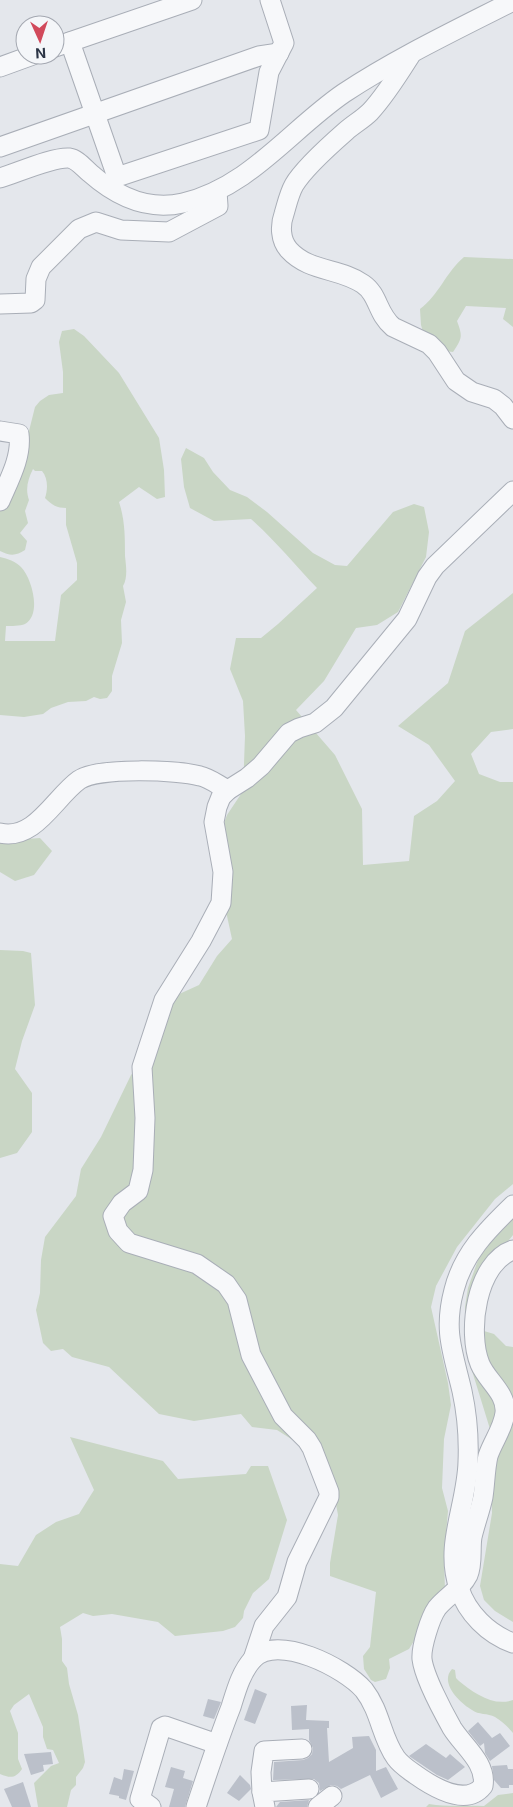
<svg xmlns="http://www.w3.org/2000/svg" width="513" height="1807" font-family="Inter,sans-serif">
  <rect width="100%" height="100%" fill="#e4e7ec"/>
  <g fill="#c9d6c5">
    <path d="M 464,257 L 513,259 L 513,327 L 503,319 L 506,308 L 466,306 L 457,321 C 463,337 462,338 453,352 L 445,351 L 423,332 L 421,325 L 420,309 C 439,295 446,272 464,257 Z"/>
    <path d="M 74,329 L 84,336 L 119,373 L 159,438 L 164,470 L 165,497 L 157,499 L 139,487 L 119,502 C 125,520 125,537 125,556 C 126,566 128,577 123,586 L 126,602 L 121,620 L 122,643 L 112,676 L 112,691 L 107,698 L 100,699 L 94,697 L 86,701 L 68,702 L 51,708 L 43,714 L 24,717 L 0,715 L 0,557 C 8,559 15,561 21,567 C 32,578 42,615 25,624 C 20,626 11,626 6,626 L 5,641 L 55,641 L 61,595 L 77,580 L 77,563 L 66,525 L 66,508 C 57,508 52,505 45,498 C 48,489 48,478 42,471 L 35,471 L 33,469 C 28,479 25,489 29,500 L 25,511 L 28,523 L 20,533 L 27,541 L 25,550 C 16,556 10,556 0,551 L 0,510 L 26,453 L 29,431 L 35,407 L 40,401 L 49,395 L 63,393 L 63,372 L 59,342 L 62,331 Z"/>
    <path d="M 186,448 L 204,458 L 213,472 L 230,490 L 247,497 L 267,512 L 313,553 L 335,565 L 347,566 L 393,512 L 414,504 L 424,507 L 429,532 L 426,557 L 398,612 L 377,625 L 356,628 L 324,681 L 296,710 L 335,755 L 362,809 L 363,865 L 409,861 L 414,816 L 437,801 L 455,781 L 429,745 L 398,726 L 448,683 L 465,631 L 513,593 L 513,729 L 491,732 L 471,754 L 479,774 L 500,782 L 513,782 L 513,1184 L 495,1199 L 457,1247 L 436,1286 L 431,1307 L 448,1383 L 451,1405 L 444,1439 L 442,1488 L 448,1511 L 444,1557 L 445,1591 L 409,1649 L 389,1659 L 390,1668 L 386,1679 L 375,1682 L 371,1680 L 364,1669 L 363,1656 L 370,1647 L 376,1592 L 330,1576 L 330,1563 L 338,1515 L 329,1467 L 321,1444 L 314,1439 L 296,1442 L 277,1430 L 252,1427 L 241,1414 L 194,1421 L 159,1414 L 109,1367 L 72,1357 L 63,1349 L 51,1351 L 43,1343 L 36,1310 L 40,1293 L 41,1260 L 45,1237 L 76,1196 L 81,1169 L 101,1137 L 131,1075 L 154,1047 L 165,1012 L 177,995 L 199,985 L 217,956 L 232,939 L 227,916 L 213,869 L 212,856 L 227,815 L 243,791 L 245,736 L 243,701 L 230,669 L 236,638 L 261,638 L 278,624 L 317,588 C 295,565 275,540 251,519 L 214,521 L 190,508 L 184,487 L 181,459 Z"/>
    <polygon points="40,838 52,851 34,875 15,881 0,872 0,841"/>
    <polygon points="0,950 23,951 31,953 35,1005 22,1041 15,1069 32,1093 32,1132 17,1153 0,1158"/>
    <polygon points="513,1219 513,1235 496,1256 474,1328 494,1334 506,1346 513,1347 513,1622 495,1611 484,1600 480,1586 492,1513 490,1429 469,1361 465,1333 465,1307 468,1288 478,1260 489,1244"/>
    <path d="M 70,1437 L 163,1461 L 178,1479 L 246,1474 L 251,1466 L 268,1466 L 287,1520 L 269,1579 L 253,1593 L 244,1611 L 243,1618 L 235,1627 L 223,1631 L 175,1636 L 158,1622 L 112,1614 L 93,1616 L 83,1613 L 60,1627 L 62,1639 L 62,1661 L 67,1668 L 69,1684 L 78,1715 L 85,1762 L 83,1768 L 76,1777 L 76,1785 L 71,1790 L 67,1807 L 38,1807 L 34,1783 L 51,1766 L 59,1763 L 53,1750 L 47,1749 L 43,1737 L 43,1727 L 29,1694 L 14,1705 L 10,1711 L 18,1733 L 18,1759 L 22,1769 C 15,1779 10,1778 0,1774 L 0,1564 L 18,1566 L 36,1535 L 56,1522 L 79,1514 L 94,1490 Z"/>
    <path d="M 452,1669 L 455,1670 L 456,1678 L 459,1681 C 474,1693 493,1707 513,1700 L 513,1733 C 508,1727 502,1721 495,1717 C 488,1713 478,1715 472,1710 C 460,1703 439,1683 452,1669 Z"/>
    <path d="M 513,1793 L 513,1807 L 426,1807 L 429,1804 C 447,1807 465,1805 484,1806 L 498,1795 Z"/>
  </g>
  <g fill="#bbc0ca">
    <polygon points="255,1689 267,1694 255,1724 244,1720"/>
    <polygon points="208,1699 221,1702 214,1719 203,1716"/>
    <polygon points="307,1705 306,1720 329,1721 329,1728 327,1728 329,1762 353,1748 352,1737 369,1736 376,1750 376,1771 386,1767 398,1789 381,1798 370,1775 341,1789 337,1786 331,1785 320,1791 319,1783 314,1779 273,1780 274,1762 303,1760 308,1758 312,1754 313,1748 309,1740 309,1729 292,1730 291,1706"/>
    <polygon points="478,1722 492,1738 500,1733 510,1746 490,1761 485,1753 484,1743 480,1746 468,1731"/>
    <polygon points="426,1744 446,1758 450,1754 465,1767 448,1780 437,1775 409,1756"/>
    <polygon points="51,1752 53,1764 43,1765 44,1771 31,1775 24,1754"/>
    <polygon points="507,1765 508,1769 513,1769 513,1785 509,1785 509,1788 501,1788 494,1780 492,1766"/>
    <polygon points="171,1767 185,1771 183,1778 193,1781 185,1807 169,1807 174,1789 165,1787"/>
    <polygon points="124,1769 134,1771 126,1800 119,1798 119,1796 109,1794 114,1777 122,1780"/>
    <polygon points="240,1775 250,1785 251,1789 239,1801 227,1793"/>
    <polygon points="23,1782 31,1807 12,1807 4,1789"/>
    <polygon points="309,1800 307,1807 276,1807 280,1802"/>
  </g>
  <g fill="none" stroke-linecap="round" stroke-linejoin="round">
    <defs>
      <g id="minor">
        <polyline points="70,42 117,177 259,130 269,72 284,43 270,0"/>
        <polyline points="55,47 192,0"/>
        <path d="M 410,56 C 398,75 385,96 370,112 C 363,119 354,124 346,131 C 330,145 304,168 294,185 C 289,194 287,204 284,214 C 280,225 280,240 289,250 C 309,272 340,268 363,284 C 379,295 377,314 393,327 L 429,344 L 437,352 L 456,381 L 472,392 L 494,399 L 503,406 L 513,419"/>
        <polyline points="0,67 33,55"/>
        <polyline points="0,147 259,56 279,53"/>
        <path d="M 0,178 C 17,173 52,157 69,158 C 77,159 84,168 90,173 C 116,196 148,211 183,203 C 250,187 290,130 344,93 C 397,58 456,30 513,1"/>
        <polyline points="0,304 31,303 35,300 36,279 41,267 79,229 96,222 121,230 169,232 218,206 217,191"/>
        <path d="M 0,431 L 19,434 C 22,457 9,480 0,501"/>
        <path d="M 0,833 C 35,841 55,797 79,780 C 98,767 178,770 200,776 C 210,778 219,786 228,790"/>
        <path d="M 513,1205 C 487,1230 463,1254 454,1290 C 443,1331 453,1352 462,1391 C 467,1414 469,1438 468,1462 C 467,1505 444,1545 459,1588 C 467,1613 488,1634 513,1643"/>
        <polyline points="253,1659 264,1626 287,1597 297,1562 329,1497 329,1492 312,1448 307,1440 283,1416 251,1355 237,1300 226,1284 197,1264 129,1243 118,1231 113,1216 122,1203 138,1191 143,1170 145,1118 142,1067 164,1000 201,941 221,903 223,872 214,822 217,807 221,797 228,790 247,778 261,766 289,733 299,728 315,723 334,708 407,619 427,577 435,566 513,491"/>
        <polyline points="262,1792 261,1772 264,1751 302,1749"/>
        <polyline points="151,1807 140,1799 161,1728 165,1726 217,1744"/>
        <path d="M 196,1807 C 207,1774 218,1740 231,1707 C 236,1691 241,1672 253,1659 C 277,1633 345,1668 364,1690 C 381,1712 381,1737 396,1758 C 401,1765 409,1770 416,1775 C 433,1787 466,1807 483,1786 C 487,1763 463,1746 452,1728 C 443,1712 424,1676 422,1659 C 421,1647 430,1618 437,1608 C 447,1596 461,1589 468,1575 C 473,1564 470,1549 472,1537 C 475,1524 480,1511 483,1497 C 485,1484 485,1469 488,1456 C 493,1441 503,1429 505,1413 C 507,1393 487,1381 480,1364 C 467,1332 476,1263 513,1250"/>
        <polyline points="265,1807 262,1792 309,1789"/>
        <polyline points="318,1807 332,1796"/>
      </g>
    </defs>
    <use href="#minor" stroke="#a9aeb7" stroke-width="21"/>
    <use href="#minor" stroke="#f7f8fa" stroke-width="19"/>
  </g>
  <g transform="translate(40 40) rotate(177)"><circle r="24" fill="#f4f6f9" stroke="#a4a8b1"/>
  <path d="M0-4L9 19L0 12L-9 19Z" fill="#d1495b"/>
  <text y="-8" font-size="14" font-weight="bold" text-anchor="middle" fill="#2b3445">N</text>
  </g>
</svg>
